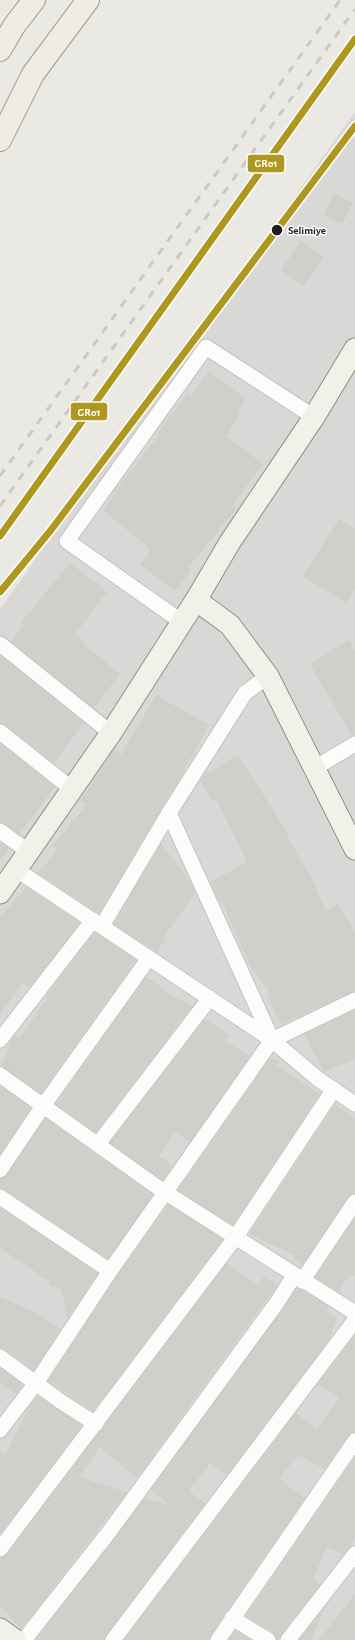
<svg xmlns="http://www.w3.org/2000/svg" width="355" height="1640" font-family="'Alegreya Sans',sans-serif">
  <rect width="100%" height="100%" fill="#eae9e4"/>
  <polygon fill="#d9d8d6" points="355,112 355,1640 0,1640 0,609"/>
  <g fill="#d1cfcb">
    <polygon points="334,194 353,203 342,224 324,215"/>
    <polygon points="301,241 324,258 303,286 281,270"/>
    <polygon points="208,371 246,398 238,412 240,414 226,436 263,464 232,506 236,509 188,568 191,570 176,591 140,565 151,550 103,510 114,496 112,495 159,435 157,434 187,394 191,397"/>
    <polygon points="339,519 355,529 355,589 346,603 303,576"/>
    <polygon points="70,563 107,592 75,634 84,641 82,643 120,674 94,708 11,641 24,625 21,623"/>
    <polygon points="349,640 355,651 355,735 352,736 310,664"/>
    <polygon points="0,656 84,723 54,763 6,725 0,723"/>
    <polygon points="156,695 209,725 176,785 99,913 38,873 57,850 52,846 87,805 80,801 114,750 121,755"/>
    <polygon points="0,743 55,787 19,834 5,824 0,822"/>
    <polygon points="238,755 289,835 287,836 312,879 326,911 338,904 355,932 355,991 281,1024 267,996 271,994 250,966 222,902 220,903 210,882 247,862 216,800 213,802 200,781 203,776"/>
    <polygon points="0,842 9,849 0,861"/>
    <polygon points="161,843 191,883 195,893 164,937 166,938 157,952 114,924"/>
    <polygon points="26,887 80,923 29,988 22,983 0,1015 0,918"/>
    <polygon points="95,933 136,960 41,1093 1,1066 12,1039 15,1036 20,1038 47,998 45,997"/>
    <polygon points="146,977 167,990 165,992 192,1006 96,1132 56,1104"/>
    <polygon points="355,1010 355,1059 324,1072 304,1034"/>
    <polygon points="205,1019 229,1035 225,1041 250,1056 190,1142 175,1132 159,1156 173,1166 163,1180 110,1143"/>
    <polygon points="270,1058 280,1062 277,1065 320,1094 233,1225 178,1190"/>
    <polygon points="0,1086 31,1108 0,1154"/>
    <polygon points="335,1104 355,1119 355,1193 348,1197 303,1264 294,1259 295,1255 249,1234"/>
    <polygon points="45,1118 153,1195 108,1259 5,1190 0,1188 0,1179 7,1175"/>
    <polygon points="168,1205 223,1239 93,1411 48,1381 117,1276"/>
    <polygon points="0,1208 98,1273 67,1320 62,1291 49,1284 50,1281 38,1275 39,1274 0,1248"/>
    <polygon points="355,1218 355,1276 350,1274 338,1292 315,1277"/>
    <polygon points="227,1263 258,1286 264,1276 277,1285 137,1478 100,1447 79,1477 127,1492 21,1629 0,1605 0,1558 7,1554"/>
    <polygon points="297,1288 329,1307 326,1311 337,1318 329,1340 227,1475 210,1463 189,1491 205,1503 106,1635 104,1640 35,1640 145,1498 172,1507 151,1489"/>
    <polygon points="0,1297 36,1313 61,1329 34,1370 5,1350 0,1348"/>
    <polygon points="355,1335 355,1432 348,1436 325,1469 298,1455 279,1479 305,1498 225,1613 209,1640 124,1640 296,1413 317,1429 340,1397 317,1385"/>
    <polygon points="0,1368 23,1385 16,1394 0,1383"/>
    <polygon points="38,1396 82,1426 0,1534 0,1452 5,1455 30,1406"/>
    <polygon points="355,1457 355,1537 351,1546 343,1554 327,1547 313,1579 320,1584 281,1634 279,1640 277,1640 273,1632 246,1616"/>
    <polygon points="355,1594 355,1640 319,1640"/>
    <polygon points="326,1606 311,1640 299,1640"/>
    <polygon points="235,1631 251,1640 229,1640"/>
  </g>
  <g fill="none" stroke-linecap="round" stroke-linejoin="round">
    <defs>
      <g id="street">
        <polyline points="182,622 67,541 206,347 314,417"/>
        <polyline points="0,644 111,733"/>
        <polyline points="0,732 72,789"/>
        <polyline points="313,769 355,744"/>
        <polyline points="169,813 272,1040 355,1000"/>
        <polyline points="0,831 29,852"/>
        <polyline points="17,870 272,1040 318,1079 355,1104"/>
        <polyline points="102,926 169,813 245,693 268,676"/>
        <polyline points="0,1040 93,920"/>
        <polyline points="0,1075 160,1189 355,1313"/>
        <polyline points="98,1144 210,998"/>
        <polyline points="0,1170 43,1106 149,958"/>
        <polyline points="0,1197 110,1271"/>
        <polyline points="302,1281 355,1202"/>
        <polyline points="0,1357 60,1401 96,1424"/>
        <polyline points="0,1430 36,1383 110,1271 272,1040"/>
        <polyline points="0,1549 235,1238 334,1089"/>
        <polyline points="232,1618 268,1640"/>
        <polyline points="24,1640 109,1532 276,1304 294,1276"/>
        <polyline points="113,1640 355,1320"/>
        <polyline points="218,1640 355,1441"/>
        <polyline points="288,1640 355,1554"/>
      </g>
      <g id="secondary">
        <polyline points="196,600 230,625 268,676 355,849"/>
        <polyline points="0,893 111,733 196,600 230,542 314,417 355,349"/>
        <polyline points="0,1629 15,1640"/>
      </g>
      <g id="primary">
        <polyline points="0,50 14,26 34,0"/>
        <polyline points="0,140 33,74 88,0"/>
      </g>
    </defs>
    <use href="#street" stroke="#c3c2c0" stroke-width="17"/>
    <use href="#secondary" stroke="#8e937d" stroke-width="23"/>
    <use href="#primary" stroke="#a09a81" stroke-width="24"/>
    <use href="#street" stroke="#fcfcfb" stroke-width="15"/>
    <use href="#secondary" stroke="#f0f2e9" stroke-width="21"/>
    <use href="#primary" stroke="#efece3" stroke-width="22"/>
    <g stroke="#c9c9c8" stroke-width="3" stroke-dasharray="8 8" stroke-linecap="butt">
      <polyline points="0,476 340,0"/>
      <polyline points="0,506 355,9"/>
    </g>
    <defs>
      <g id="rail-1">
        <polyline points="0,536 355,39"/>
        <polyline points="0,592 51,530 355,126"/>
      </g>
    </defs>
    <use href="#rail-1" stroke="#fff" stroke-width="10"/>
    <use href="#rail-1" stroke="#ae9821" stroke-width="7"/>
  </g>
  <circle fill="#1c1c1c" stroke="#fff" stroke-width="1.5" cx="277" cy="230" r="6"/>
  <g text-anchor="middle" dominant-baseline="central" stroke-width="3" stroke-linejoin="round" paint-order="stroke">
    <g font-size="11" font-weight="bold" fill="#1c1c1c" stroke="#fff" text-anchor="start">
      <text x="288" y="230">Selimiye</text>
    </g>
  </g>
  <g stroke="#fff" stroke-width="1.5">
    <rect x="247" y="154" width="38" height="19" rx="4" fill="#ae9821"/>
    <rect x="70" y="402" width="38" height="19" rx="4" fill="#ae9821"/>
  </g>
  <g font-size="11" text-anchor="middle" font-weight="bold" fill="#fff">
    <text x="266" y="167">GR01</text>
    <text x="89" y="416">GR01</text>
  </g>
</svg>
